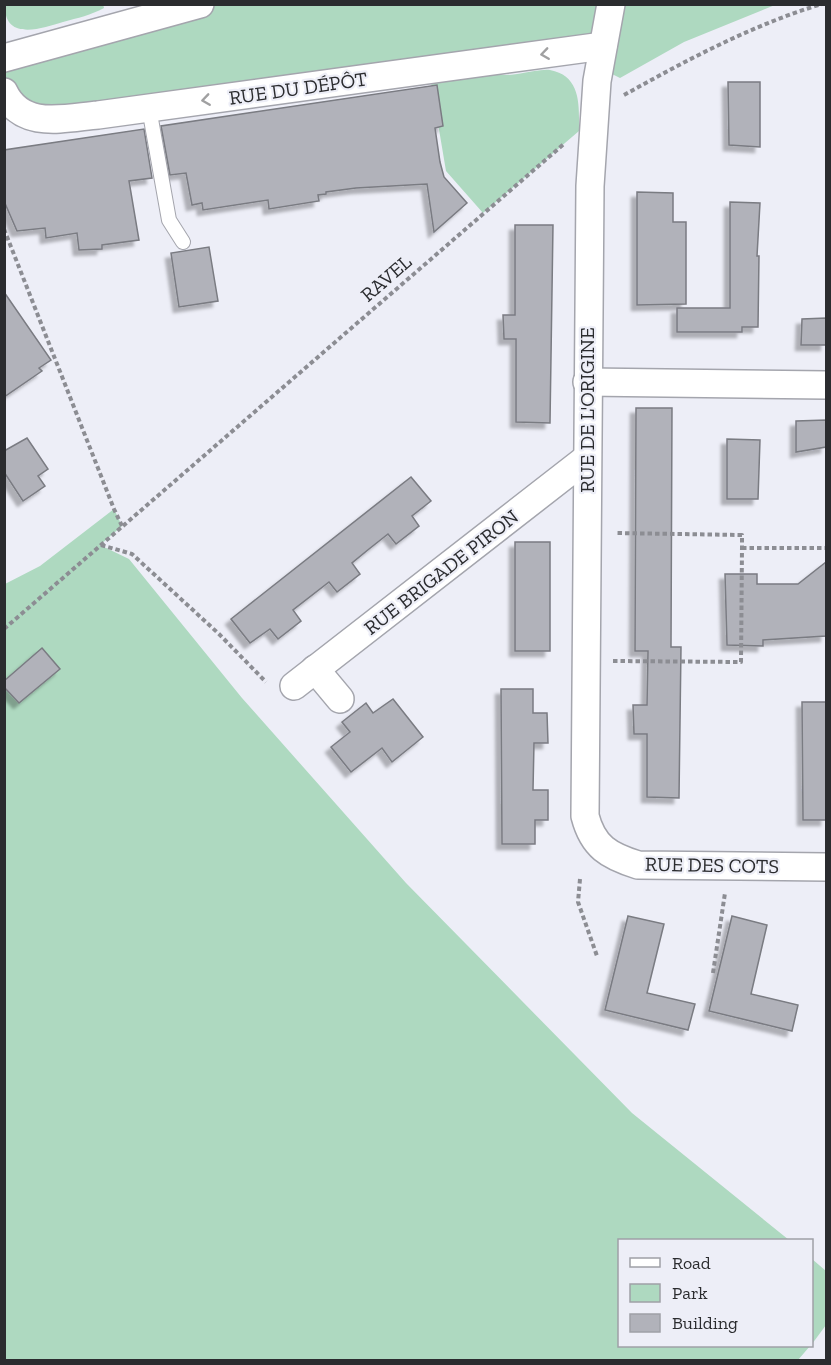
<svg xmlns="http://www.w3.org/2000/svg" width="831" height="1365" font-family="'Zilla Slab',serif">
  <defs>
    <filter id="shadow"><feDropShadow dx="-5.5" dy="5.5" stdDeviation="1.5" flood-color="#0004"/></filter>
  </defs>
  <rect width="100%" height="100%" fill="#edeef7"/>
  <g fill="#aed9c0">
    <path d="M 103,4 L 104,8 C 91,15 78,18 63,22 C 41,29 4,41 5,5 Z"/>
    <path d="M 200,5 L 611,5 L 603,46 L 491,71 C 501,77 511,75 523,73 C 531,72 542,69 550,70 C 582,76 579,107 579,131 L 483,213 L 446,171 L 429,70 L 55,118 L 5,92 L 4,58 Z"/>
    <polygon points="624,5 775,5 684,42 620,78 610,73"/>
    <polygon points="114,509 122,526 100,545 129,559 242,698 406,883 632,1113 789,1240 620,1240 620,1346 810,1346 798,1360 5,1360 5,584 40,566"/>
    <polygon points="812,1259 826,1271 826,1325 812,1344"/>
  </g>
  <g fill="#b1b2ba" stroke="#7a7b82" stroke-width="1.5" filter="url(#shadow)">
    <polygon points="728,82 760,82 760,147 729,145"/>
    <polygon points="437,85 443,126 435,128 440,162 444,177 467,203 434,232 427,184 356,188 326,192 326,194 318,195 319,201 269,209 268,200 203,210 202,203 192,205 186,173 170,175 161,126"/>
    <polygon points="144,129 152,178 129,181 139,240 102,245 102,249 79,250 77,233 46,238 45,228 17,231 4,201 4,150"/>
    <polygon points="637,192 673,193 673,222 686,222 686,304 637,305"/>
    <polygon points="730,202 760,203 757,256 759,256 758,327 742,327 742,332 677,332 677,308 730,308"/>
    <polygon points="515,225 553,225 550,423 516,422 516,339 504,339 503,315 515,315"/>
    <polygon points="209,247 218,301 179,307 171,253"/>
    <polygon points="4,292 51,360 39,368 42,371 4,397"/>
    <polygon points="826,318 826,345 801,345 802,319"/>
    <polygon points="636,408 672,408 671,647 681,647 679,798 647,797 647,734 634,734 633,705 647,705 648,651 635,651"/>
    <polygon points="826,420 826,447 796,452 796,421"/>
    <polygon points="27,438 48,469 38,476 45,486 23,501 4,472 4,451"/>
    <polygon points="727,439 760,440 758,499 727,499"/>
    <polygon points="411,477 431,501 412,516 419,526 396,544 388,534 369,549 352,563 360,574 337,592 329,582 293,610 301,621 278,639 270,629 250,643 231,619"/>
    <rect x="515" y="542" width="35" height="109"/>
    <polygon points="826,562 826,636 763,640 763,646 727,645 725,574 757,574 757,584 798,584"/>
    <polygon points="42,648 60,669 19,703 4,687 4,681"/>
    <polygon points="501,689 533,689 533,713 547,713 548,743 534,743 533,790 548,790 548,820 535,820 535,844 502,844"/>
    <polygon points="393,699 423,737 392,762 382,748 351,772 331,747 350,732 342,722 366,703 373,713"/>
    <polygon points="802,702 826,702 826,820 803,820"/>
    <polygon points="628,916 664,924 647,993 695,1004 688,1030 605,1010"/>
    <polygon points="732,916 767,925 751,994 798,1005 792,1031 709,1011"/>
  </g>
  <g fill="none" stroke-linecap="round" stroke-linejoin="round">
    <defs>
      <polyline id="lane" points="149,108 169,220 183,242"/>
      <g id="street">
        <path d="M 611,4 L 597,81 L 590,186 L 585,816 C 593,847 609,856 638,865 L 826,867"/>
        <polyline points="4,58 200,4"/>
        <path d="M 4,92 C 22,130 64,118 98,115 L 603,46"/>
        <polyline points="587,382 826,385"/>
        <polyline points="315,669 340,699"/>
        <polyline points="294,686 587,458"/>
      </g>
    </defs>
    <use href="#lane" stroke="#a4a5ad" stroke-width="16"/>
    <use href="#street" stroke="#a4a5ad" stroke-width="30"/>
    <g stroke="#8c8d93" stroke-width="4" stroke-dasharray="4.5 3" stroke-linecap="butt">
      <path d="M 624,95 C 687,60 752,25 822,4"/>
      <polyline points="4,229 114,509 122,526"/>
      <polyline points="101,545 132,554 219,634 266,682"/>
      <polyline points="742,548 826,548"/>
      <polyline points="4,629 565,143"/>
      <polyline points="613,661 741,662 742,548 742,535 615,533"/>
      <polyline points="580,879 578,902 597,956"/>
      <polyline points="713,973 725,893"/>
    </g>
    <use href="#lane" stroke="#fff" stroke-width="14"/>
    <use href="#street" stroke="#fff" stroke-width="27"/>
  </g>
  <defs><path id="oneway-chevron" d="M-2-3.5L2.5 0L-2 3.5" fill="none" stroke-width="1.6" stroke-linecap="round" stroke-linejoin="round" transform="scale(1.5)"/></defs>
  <g stroke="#a0a0a1">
    <use href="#oneway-chevron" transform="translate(545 54) rotate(172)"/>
    <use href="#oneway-chevron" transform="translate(206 100) rotate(172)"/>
  </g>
  <g text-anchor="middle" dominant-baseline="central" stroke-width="4.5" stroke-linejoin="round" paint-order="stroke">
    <g font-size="20" fill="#2b2c2f" stroke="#edeef7">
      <text transform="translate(298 88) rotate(-8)">RUE DU DÉPÔT</text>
      <text transform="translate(386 278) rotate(-41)">RAVEL</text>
      <text transform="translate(587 410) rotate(-90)">RUE DE L'ORIGINE</text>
      <text transform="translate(441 572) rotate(-38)">RUE BRIGADE PIRON</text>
      <text transform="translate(712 865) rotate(1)">RUE DES COTS</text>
    </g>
  </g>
  <rect width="831" height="1365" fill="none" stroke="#2b2c2f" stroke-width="12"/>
  <rect x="618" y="1239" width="195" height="108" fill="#edeef7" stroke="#9fa0a7" stroke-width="1.5"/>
  <rect x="630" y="1258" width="30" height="9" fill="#ffffff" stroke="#9fa0a7" stroke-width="1.5"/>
  <text x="672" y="1269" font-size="18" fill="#2b2c2f">Road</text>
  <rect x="630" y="1284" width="30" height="18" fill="#aed9c0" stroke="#9fa0a7" stroke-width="1.5"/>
  <text x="672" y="1299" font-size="18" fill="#2b2c2f">Park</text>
  <rect x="630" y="1314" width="30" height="18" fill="#b1b2ba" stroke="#9fa0a7" stroke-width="1.5"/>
  <text x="672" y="1329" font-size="18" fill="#2b2c2f">Building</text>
</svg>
